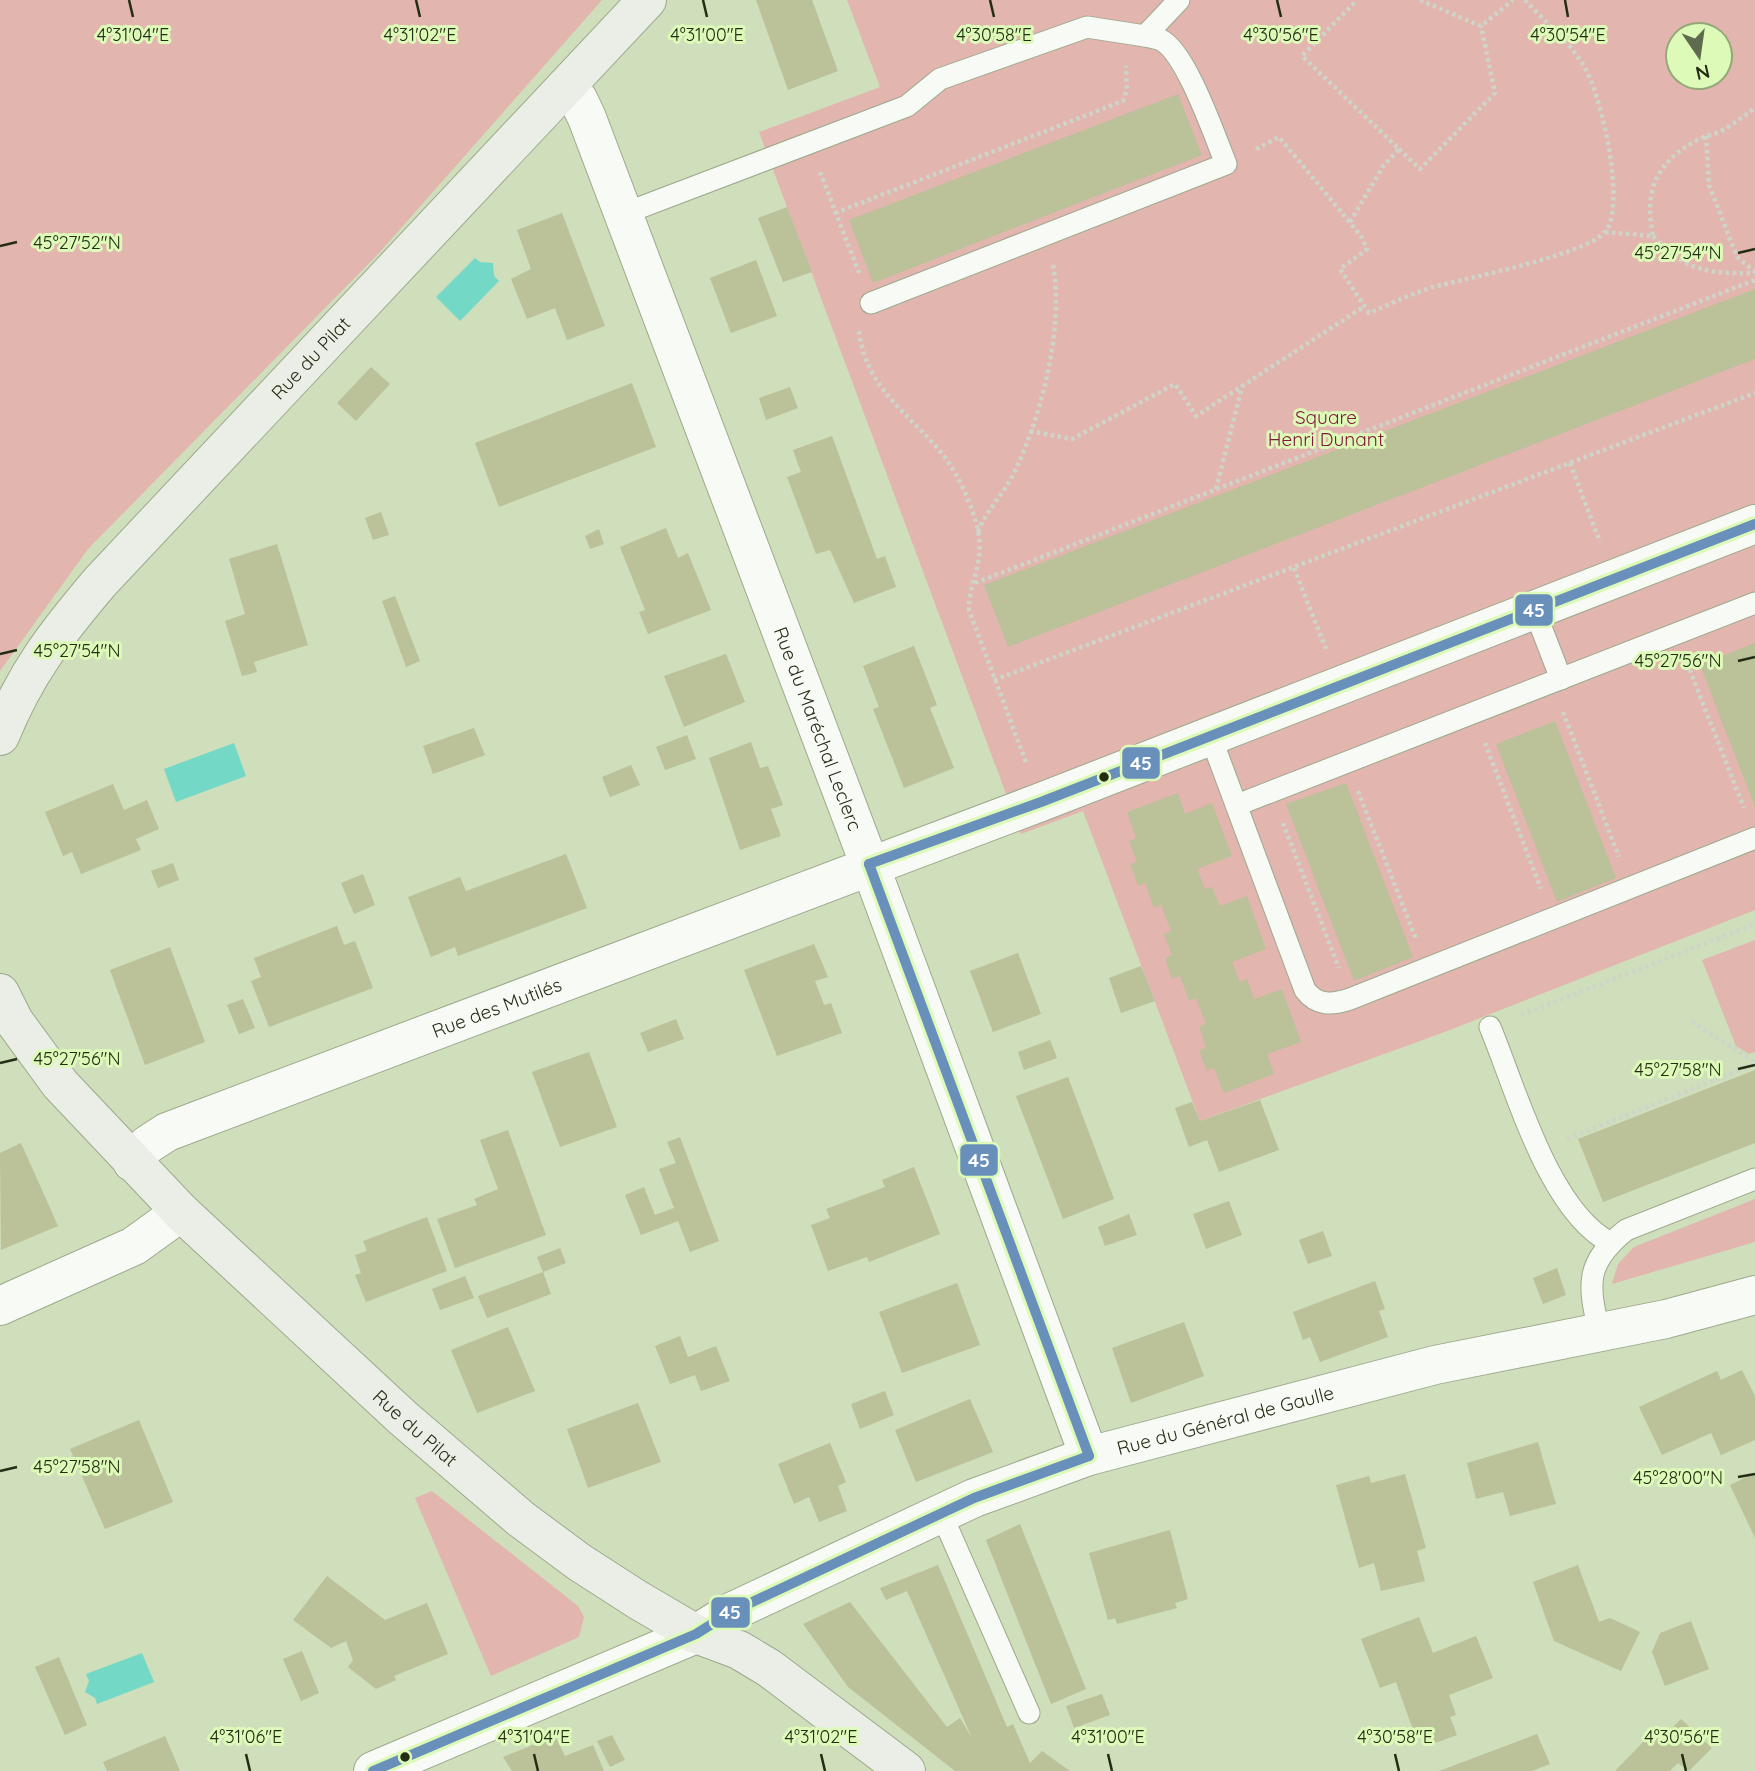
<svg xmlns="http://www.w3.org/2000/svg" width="1755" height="1771" font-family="Quicksand,sans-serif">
  <rect width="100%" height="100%" fill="#cfdebb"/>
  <g fill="#e2b5af" fill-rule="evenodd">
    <polygon points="0,0 602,0 379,253 88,549 0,671"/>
    <path d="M 847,0 L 1755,0 L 1755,910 L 1442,1033 L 1200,1121 L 1083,811 L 1021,834 L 759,132 L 880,87 ZM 1678,35 L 1720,35 L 1720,77 L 1678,77 Z"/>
    <polygon points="1755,940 1755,1052 1749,1054 1736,1046 1702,960"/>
    <polygon points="1755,1199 1755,1242 1612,1284 1618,1264 1634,1247"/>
    <polygon points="432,1491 578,1606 584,1617 579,1637 491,1676 415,1498"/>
  </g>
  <g fill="#74d8c6">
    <polygon points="475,258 480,262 493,263 494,276 499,281 460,321 436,297"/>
    <polygon points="234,743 246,776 176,802 164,769"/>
    <polygon points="142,1653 154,1682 97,1704 95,1698 85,1692 89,1681 86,1674"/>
  </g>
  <g fill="#bbc199">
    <polygon points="756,0 812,0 838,71 788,90"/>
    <polygon points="1178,94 1202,155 873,283 849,220"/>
    <polygon points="787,207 812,272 783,282 758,218"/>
    <polygon points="562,213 605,326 567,340 555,308 527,319 511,279 531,269 517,230"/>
    <polygon points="756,260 777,316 731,333 710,278"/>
    <polygon points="1755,289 1755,359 1008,647 984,585"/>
    <polygon points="371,367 390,384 356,421 337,403"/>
    <polygon points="632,383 656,447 499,507 475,443"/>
    <polygon points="790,387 798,408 766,420 759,398"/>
    <polygon points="832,436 877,559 885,556 896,587 854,603 830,550 816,554 787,477 801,472 793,450"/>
    <polygon points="381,512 389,535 373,540 365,518"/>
    <polygon points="666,528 678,558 688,553 711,610 648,634 639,612 645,610 620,547"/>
    <polygon points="599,529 604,544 590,549 585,536"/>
    <polygon points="277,544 308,645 254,662 257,672 242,676 225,621 245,614 229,559"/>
    <polygon points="395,596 420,661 406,667 382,601"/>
    <polygon points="1755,643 1755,807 1700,665"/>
    <polygon points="914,646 937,705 930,708 954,768 904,788 873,709 879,707 863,666"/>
    <polygon points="726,654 745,702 684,727 664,676"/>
    <polygon points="1555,721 1616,878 1557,902 1496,744"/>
    <polygon points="474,728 485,755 433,774 423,746"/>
    <polygon points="687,735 696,759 665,770 656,747"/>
    <polygon points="751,742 760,768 768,766 783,805 771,809 781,836 740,850 709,758"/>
    <polygon points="631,765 640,785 610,797 602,777"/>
    <polygon points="1346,783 1413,957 1354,981 1286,804"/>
    <polygon points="113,784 124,810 147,800 159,829 136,839 141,850 81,874 72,852 63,856 45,812"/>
    <polygon points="1178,793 1185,814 1212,803 1232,856 1197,869 1205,889 1212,887 1220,906 1247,896 1266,949 1232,962 1240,982 1247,979 1254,999 1282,989 1301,1042 1267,1054 1274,1074 1224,1093 1214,1068 1207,1071 1199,1050 1206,1048 1199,1026 1206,1024 1196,998 1189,1001 1180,976 1172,979 1165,958 1172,955 1164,934 1171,931 1161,905 1154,908 1145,883 1138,886 1130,864 1137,862 1129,841 1136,838 1127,812"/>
    <polygon points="566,854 587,908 458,956 455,947 431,957 408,897 460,877 466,891"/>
    <polygon points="173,863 179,880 158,888 151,871"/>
    <polygon points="363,874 375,905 354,914 341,883"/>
    <polygon points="337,926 344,945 355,941 373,988 269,1027 251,981 261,977 254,958"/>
    <polygon points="814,944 828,977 815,981 824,1005 831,1003 842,1033 777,1056 744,970"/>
    <polygon points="170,947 205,1042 145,1065 110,970"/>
    <polygon points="1018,953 1041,1014 993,1032 970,971"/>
    <polygon points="1141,966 1155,1001 1121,1013 1109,978"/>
    <polygon points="243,999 255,1028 239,1034 227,1005"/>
    <polygon points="676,1019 684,1039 648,1052 640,1033"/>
    <polygon points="1050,1040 1057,1058 1024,1070 1018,1052"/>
    <polygon points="589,1052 617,1127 560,1147 532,1072"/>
    <polygon points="1755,1070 1755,1143 1603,1202 1578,1139"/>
    <polygon points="1068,1077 1114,1199 1063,1219 1016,1096"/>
    <polygon points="1260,1100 1279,1150 1219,1172 1207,1140 1189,1147 1175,1108 1192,1102 1200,1121"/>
    <polygon points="508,1130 546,1235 455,1268 437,1219 477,1205 474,1199 498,1189 480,1140"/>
    <polygon points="680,1137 719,1241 690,1252 678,1221 641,1235 625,1195 644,1187 655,1215 674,1208 659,1169 676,1163 667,1142"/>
    <polygon points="21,1143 58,1226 1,1250 0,1153"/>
    <polygon points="914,1167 940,1234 869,1262 867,1257 828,1271 811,1225 830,1218 826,1209 885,1187 882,1180"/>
    <polygon points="1229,1201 1242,1235 1206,1249 1193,1214"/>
    <polygon points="1129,1214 1137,1235 1105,1246 1098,1227"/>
    <polygon points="427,1217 447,1271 366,1302 355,1275 361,1273 355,1255 367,1251 363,1241"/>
    <polygon points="1323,1231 1332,1256 1308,1264 1299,1240"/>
    <polygon points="560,1248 566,1263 543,1272 537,1257"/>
    <polygon points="1557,1268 1566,1295 1543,1304 1533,1278"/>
    <polygon points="543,1272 551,1294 487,1318 478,1296"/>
    <polygon points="465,1276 474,1298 440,1310 432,1289"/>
    <polygon points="1375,1281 1385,1309 1379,1311 1388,1337 1320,1362 1310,1337 1303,1340 1293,1312"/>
    <polygon points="957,1283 980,1345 902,1373 879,1312"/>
    <polygon points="1184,1322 1204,1376 1131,1403 1112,1348"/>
    <polygon points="508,1327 535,1391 477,1413 451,1350"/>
    <polygon points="680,1336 688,1357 716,1346 730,1381 701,1391 695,1375 670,1384 655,1346"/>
    <polygon points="1742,1370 1755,1396 1755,1440 1721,1455 1711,1433 1662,1455 1639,1407 1717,1371 1721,1380"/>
    <polygon points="885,1391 894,1415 860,1429 851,1404"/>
    <polygon points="970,1399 993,1452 916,1482 895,1430"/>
    <polygon points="638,1403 661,1462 588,1488 567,1429"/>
    <polygon points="139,1420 173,1502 105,1529 70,1449"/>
    <polygon points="1538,1442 1556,1504 1510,1516 1503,1492 1476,1499 1467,1463"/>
    <polygon points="830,1443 846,1482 838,1486 847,1511 819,1522 809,1497 794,1504 778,1464"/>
    <polygon points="1755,1473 1755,1538 1730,1485"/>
    <polygon points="1405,1474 1426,1548 1417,1551 1425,1581 1381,1591 1374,1563 1359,1568 1336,1485 1369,1476 1371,1483"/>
    <polygon points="1020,1524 1086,1689 1051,1704 986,1540"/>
    <polygon points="1170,1530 1188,1599 1175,1603 1177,1608 1117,1624 1115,1618 1108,1620 1089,1553"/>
    <polygon points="938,1565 1007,1727 1013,1724 1030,1763 1042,1751 1070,1771 955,1771 848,1687 803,1624 850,1602 947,1727 960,1718 972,1738 907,1591 886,1600 880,1588"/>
    <polygon points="1578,1565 1599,1622 1610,1618 1640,1632 1621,1671 1554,1641 1533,1582"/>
    <polygon points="327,1576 385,1620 427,1603 448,1654 394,1676 396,1680 376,1689 348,1667 353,1660 346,1641 331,1648 293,1620"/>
    <polygon points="1419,1617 1433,1653 1476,1636 1493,1678 1449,1695 1456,1715 1450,1717 1457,1735 1427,1746 1420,1727 1413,1730 1396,1682 1380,1688 1361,1639"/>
    <polygon points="1691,1621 1709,1669 1665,1686 1652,1652 1660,1633"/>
    <polygon points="302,1651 319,1693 301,1701 283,1659"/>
    <polygon points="59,1657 87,1725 65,1735 35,1667"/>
    <polygon points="1102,1694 1110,1715 1074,1728 1066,1706"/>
    <polygon points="1681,1719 1712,1748 1689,1771 1678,1763 1670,1771 1615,1771 1652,1733 1659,1741"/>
    <polygon points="1537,1734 1550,1764 1532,1771 1439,1771"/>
    <polygon points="612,1735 625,1760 610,1767 597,1741"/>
    <polygon points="165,1736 180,1771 107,1771 103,1762"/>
    <polygon points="555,1736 565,1756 593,1745 604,1771 512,1771 503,1757"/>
  </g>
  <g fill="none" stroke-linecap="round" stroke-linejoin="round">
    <defs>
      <g id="service">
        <polyline points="623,214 907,106 940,79 1087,27 1145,36 1179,0"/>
        <path d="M 871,303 L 1226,164 C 1215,137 1186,52 1161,40 C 1157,38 1150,37 1145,36"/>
        <polyline points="1534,609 1561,679"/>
        <path d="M 1210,735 L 1305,990 C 1317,1006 1332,1005 1350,999 L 1755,838"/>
        <polyline points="1237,805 1755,603"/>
        <path d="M 1490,1027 C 1516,1089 1549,1212 1611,1243"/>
        <path d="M 1599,1331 C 1588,1284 1585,1263 1626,1230 L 1755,1179"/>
        <polyline points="941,1513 1029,1713"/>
      </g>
      <g id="minor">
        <path id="s1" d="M 565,88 L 578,99 L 587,118 L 878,887 L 1089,1456"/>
        <path id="s2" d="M 132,1162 L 147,1145 L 167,1132 L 1041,802 L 1755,524"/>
        <polyline points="0,1306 134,1246 181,1212"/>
      </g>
      <g id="tertiary">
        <path id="s3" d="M 373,1771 L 696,1634 L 731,1612 L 974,1498 L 1089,1456 L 1435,1365 L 1666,1319 L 1755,1295"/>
      </g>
      <g id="secondary">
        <path id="s4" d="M 0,736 C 26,672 56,634 100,582 L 647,0"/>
        <path id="s5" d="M 0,993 L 14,1021 L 60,1084 L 181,1212 L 403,1418 L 521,1519 L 579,1562 L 638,1600 L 696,1634 L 739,1650 L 769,1668 L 906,1771"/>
      </g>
    </defs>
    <use href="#service" stroke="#9da98d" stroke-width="23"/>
    <use href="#minor" stroke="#9da98d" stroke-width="40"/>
    <use href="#tertiary" stroke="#9da98d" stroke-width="40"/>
    <use href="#secondary" stroke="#9da98d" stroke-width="40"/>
    <g stroke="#cfd4c9" stroke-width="4.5" stroke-dasharray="3.5 3.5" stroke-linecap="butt">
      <polyline points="1420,0 1481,26 1513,0"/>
      <polyline points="1706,136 1709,185 1737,257 1755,272"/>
      <path d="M 1256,149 L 1279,137 L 1361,236 L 1367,249 L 1340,269 L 1369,313 C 1390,304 1411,294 1433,287 C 1467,278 1585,255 1605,232 C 1627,206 1601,95 1585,68 C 1571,43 1544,21 1525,0"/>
      <polyline points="1399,149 1420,169 1495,93 1481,26"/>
      <polyline points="820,172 860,275"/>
      <polyline points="835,213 1123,101 1127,89 1126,66"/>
      <polyline points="1350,222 1384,165 1399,149 1302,56 1357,0"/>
      <path d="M 1605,232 L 1653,236 C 1644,190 1656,163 1697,140 C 1706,135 1715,135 1723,130 C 1734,124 1745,115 1755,108"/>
      <path d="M 1653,236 C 1685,271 1708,274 1755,273"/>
      <path d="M 859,331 C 865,385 905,411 938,449 C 956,469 970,500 977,526 C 986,564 969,578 969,610 L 1027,765"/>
      <polyline points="1030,431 1072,439 1175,384 1196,416 1365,306"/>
      <polyline points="1570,463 1600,542"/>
      <polyline points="1216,489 1242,387"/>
      <path d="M 978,532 C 987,509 1003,495 1014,473 C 1042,415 1064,328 1053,264"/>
      <polyline points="1294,568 1326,649"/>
      <polyline points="975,583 1755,280"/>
      <polyline points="1687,663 1744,808"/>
      <polyline points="994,680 1755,393"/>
      <polyline points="1563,712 1619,857"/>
      <polyline points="1485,743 1541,889"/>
      <polyline points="1358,791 1416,939"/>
      <polyline points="1283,823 1339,968"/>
      <polyline points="1521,1015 1755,924"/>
      <polyline points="1692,1022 1755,1062"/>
      <polyline points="1567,1139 1755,1064"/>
    </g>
    <use href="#service" stroke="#f8faf5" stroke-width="21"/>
    <use href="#minor" stroke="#f8faf5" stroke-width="38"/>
    <use href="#tertiary" stroke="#f8faf5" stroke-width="38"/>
    <use href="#secondary" stroke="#eaeee6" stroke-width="38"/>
    <defs>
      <g id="bus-1">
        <polyline points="869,864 1041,802 1755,524"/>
        <polyline points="869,864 1089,1456"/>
        <polyline points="373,1771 696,1634 731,1612 974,1498 1089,1456"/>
      </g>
    </defs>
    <use href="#bus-1" stroke="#ddfab9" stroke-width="16"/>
    <use href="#bus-1" stroke="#6890ba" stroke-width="10"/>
  </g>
  <path fill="none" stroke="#232d14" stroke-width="2.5" d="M 129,0 L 133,17M 416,0 L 420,17M 703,0 L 707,17M 990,0 L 994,17M 1277,0 L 1281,17M 1565,0 L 1568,17M 0,246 L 17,242M 1738,253 L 1755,249M 0,654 L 17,650M 1738,661 L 1755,657M 0,1063 L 17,1059M 1738,1069 L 1755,1065M 0,1471 L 17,1467M 1738,1477 L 1755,1474M 246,1754 L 250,1771M 534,1754 L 538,1771M 821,1754 L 825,1771M 1108,1754 L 1112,1771M 1395,1754 L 1399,1771M 1682,1754 L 1686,1771"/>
  <g fill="#232d14" stroke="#ddfab9" stroke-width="2.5">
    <circle cx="1104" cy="777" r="6"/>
    <circle cx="405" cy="1757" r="6"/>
  </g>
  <g text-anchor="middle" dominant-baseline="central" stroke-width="6" stroke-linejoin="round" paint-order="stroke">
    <g font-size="19" fill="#232d14" stroke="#ddfab9">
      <text stroke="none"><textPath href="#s4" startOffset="492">Rue du Pilat</textPath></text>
      <text stroke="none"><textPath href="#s1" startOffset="691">Rue du Maréchal Leclerc</textPath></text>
      <text stroke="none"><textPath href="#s2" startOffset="399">Rue des Mutilés</textPath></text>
      <text stroke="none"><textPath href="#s3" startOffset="924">Rue du Général de Gaulle</textPath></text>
      <text stroke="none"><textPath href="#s5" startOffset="604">Rue du Pilat</textPath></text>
    </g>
    <g font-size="19" fill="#82183b" stroke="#ddfab9">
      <text x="1326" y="417">Square<tspan x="1326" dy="22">Henri Dunant</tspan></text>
    </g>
  </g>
  <g font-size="18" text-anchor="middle" fill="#232d14" stroke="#ddfab9" stroke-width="6" stroke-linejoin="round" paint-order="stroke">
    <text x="133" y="41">4°31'04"E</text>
    <text x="420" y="41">4°31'02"E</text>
    <text x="707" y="41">4°31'00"E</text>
    <text x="994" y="41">4°30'58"E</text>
    <text x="1281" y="41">4°30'56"E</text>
    <text x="1568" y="41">4°30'54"E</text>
    <text x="77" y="249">45°27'52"N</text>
    <text x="1678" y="259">45°27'54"N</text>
    <text x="77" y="657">45°27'54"N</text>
    <text x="1678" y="667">45°27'56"N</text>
    <text x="77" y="1065">45°27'56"N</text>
    <text x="1678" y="1076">45°27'58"N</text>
    <text x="77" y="1473">45°27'58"N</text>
    <text x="1678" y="1484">45°28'00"N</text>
    <text x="246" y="1743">4°31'06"E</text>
    <text x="534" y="1743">4°31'04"E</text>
    <text x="821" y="1743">4°31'02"E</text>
    <text x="1108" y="1743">4°31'00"E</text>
    <text x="1395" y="1743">4°30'58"E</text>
    <text x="1682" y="1743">4°30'56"E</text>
  </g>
  <g stroke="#ddfab9" stroke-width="2.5">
    <rect x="1514" y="593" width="40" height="34" rx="7" fill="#6890ba"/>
    <rect x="1121" y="746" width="40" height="34" rx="7" fill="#6890ba"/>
    <rect x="959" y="1143" width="40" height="34" rx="7" fill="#6890ba"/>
    <rect x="710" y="1596" width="41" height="33" rx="7" fill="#6890ba"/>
  </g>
  <g font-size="19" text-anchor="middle" font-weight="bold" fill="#fff">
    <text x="1534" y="617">45</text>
    <text x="1141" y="770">45</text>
    <text x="979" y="1167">45</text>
    <text x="730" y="1619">45</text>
  </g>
  <g transform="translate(1699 56) rotate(167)"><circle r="33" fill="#ddfab9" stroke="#93a877" stroke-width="2"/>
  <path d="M0-5L12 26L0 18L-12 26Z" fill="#5f6b4e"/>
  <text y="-10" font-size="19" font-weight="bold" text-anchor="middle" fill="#232d14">N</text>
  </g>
</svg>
